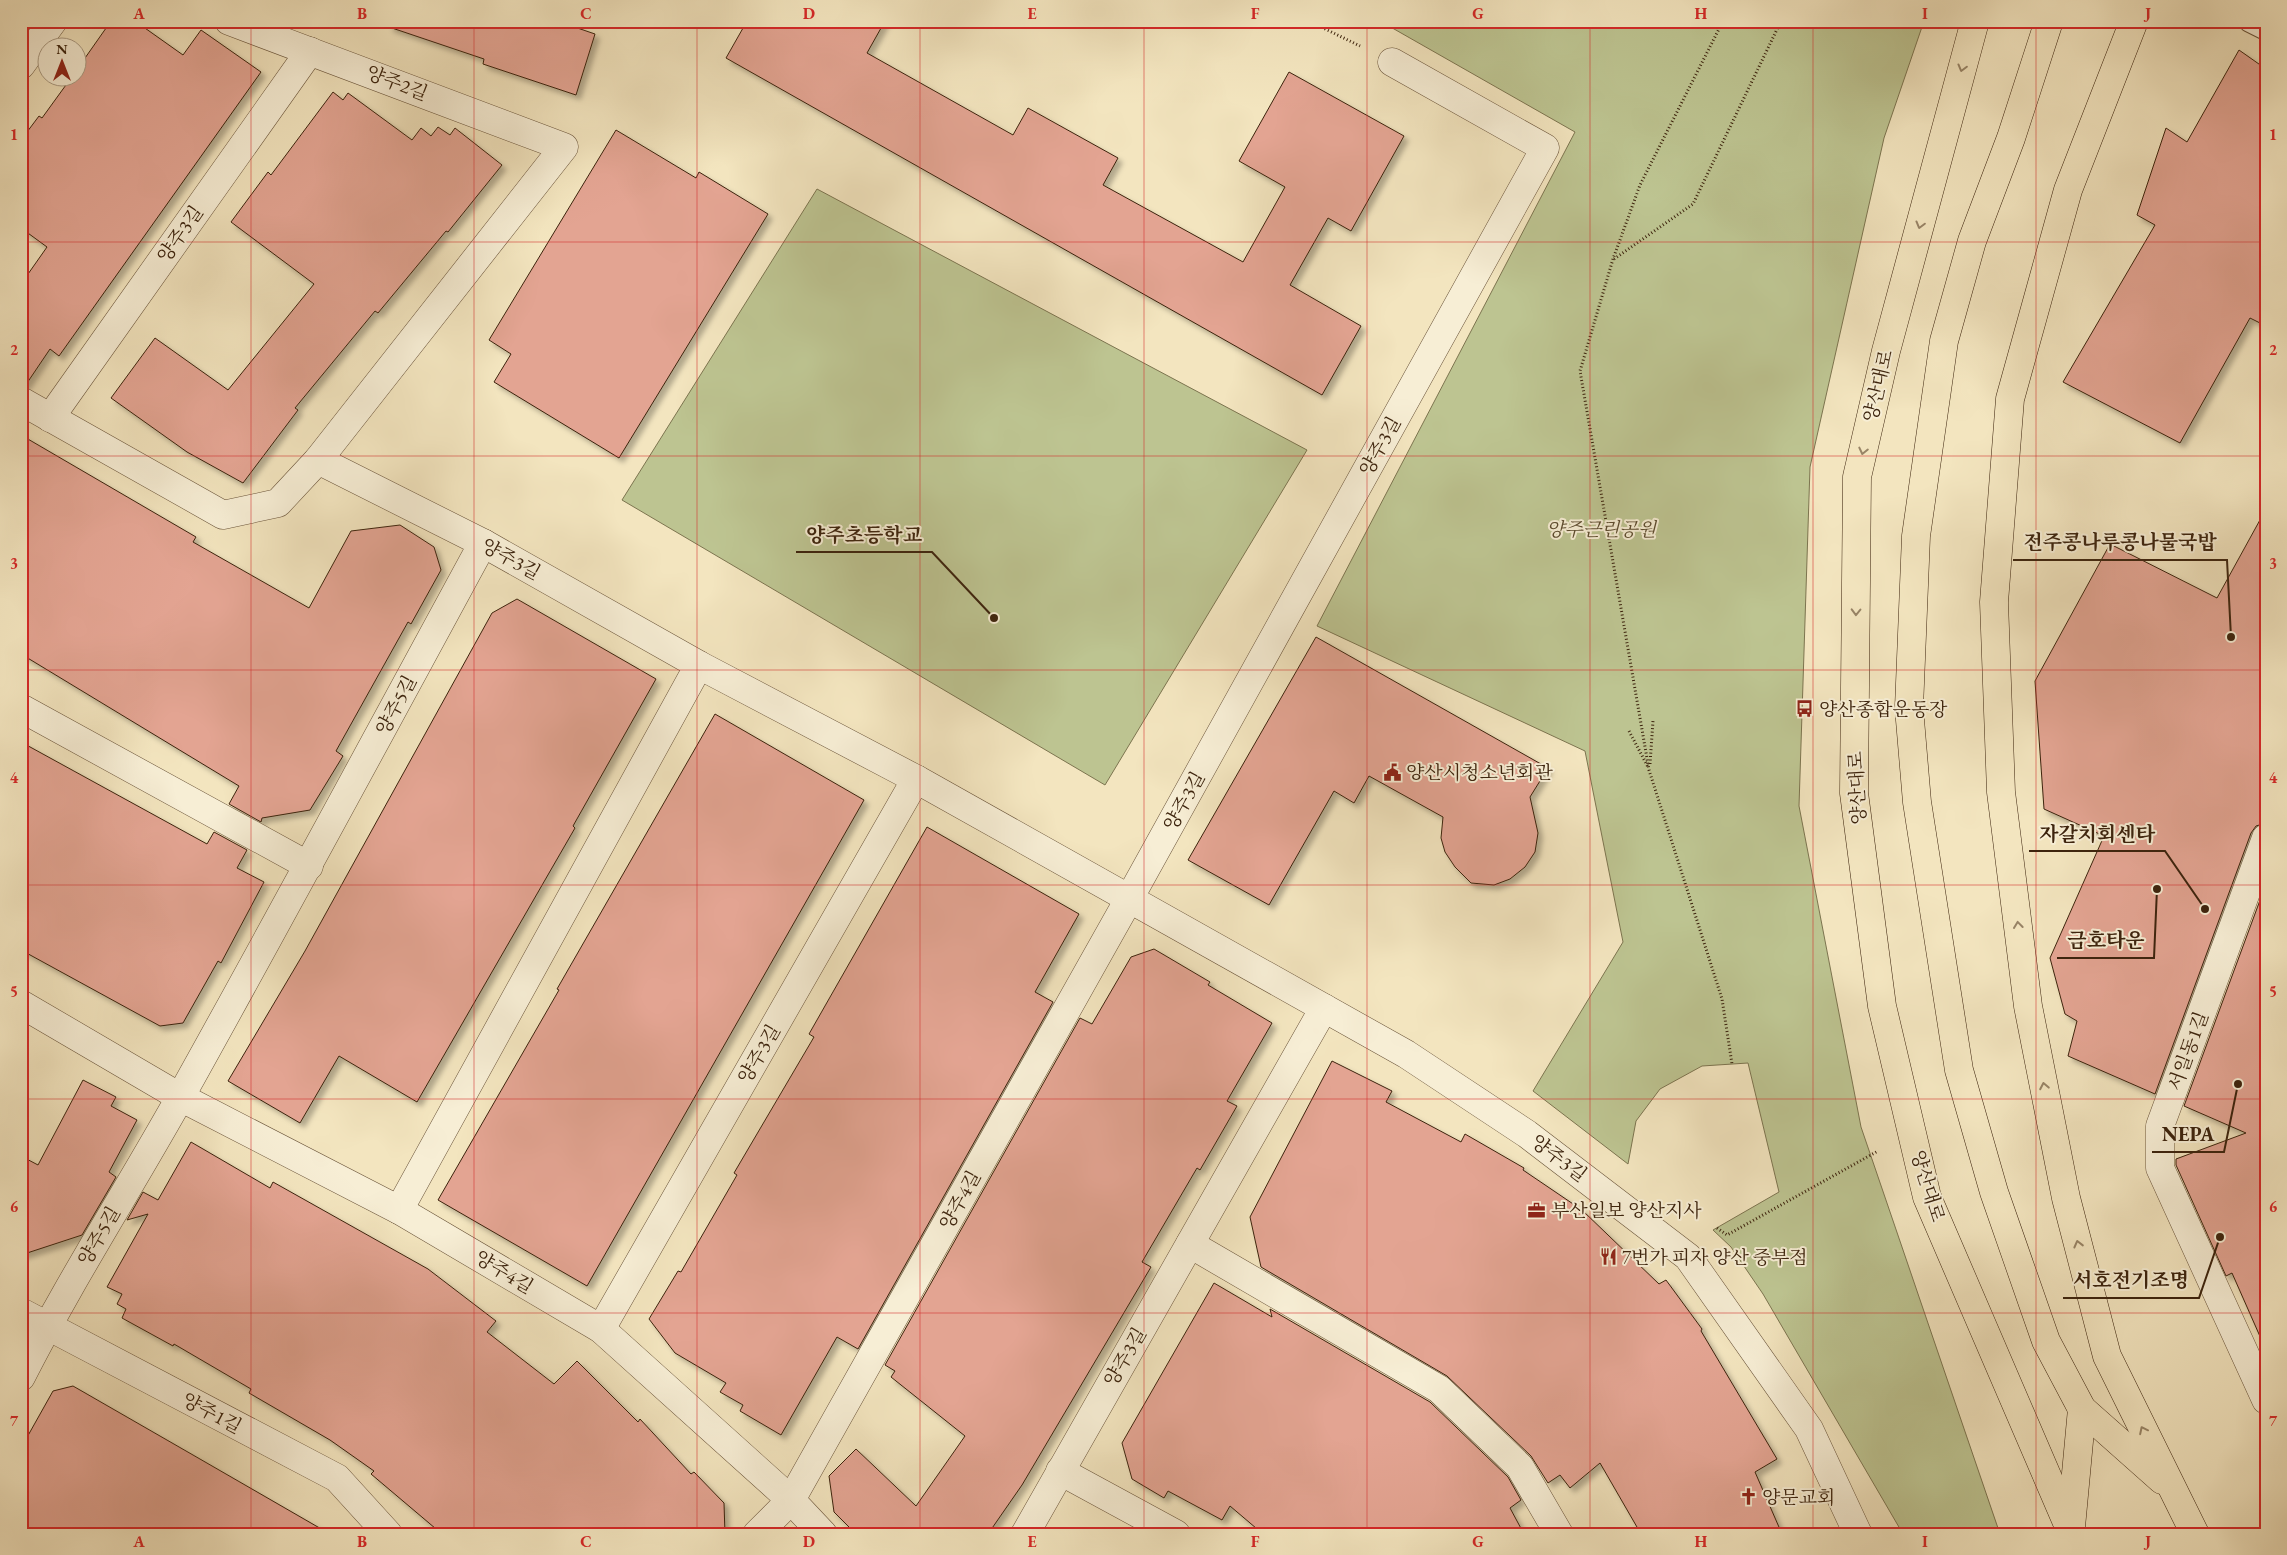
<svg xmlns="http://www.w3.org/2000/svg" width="2287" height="1555" font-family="'EB Garamond','Noto Serif KR',serif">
  <defs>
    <filter id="shadow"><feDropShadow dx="4.5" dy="4.5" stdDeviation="2.5" flood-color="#0004"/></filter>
  </defs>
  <rect width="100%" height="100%" fill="#f3e5bf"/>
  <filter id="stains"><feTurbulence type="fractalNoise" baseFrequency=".004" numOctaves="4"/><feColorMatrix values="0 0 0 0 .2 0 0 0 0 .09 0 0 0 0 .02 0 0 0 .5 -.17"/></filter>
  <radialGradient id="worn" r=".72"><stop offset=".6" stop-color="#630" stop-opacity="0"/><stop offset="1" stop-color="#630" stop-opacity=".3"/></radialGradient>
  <g fill="#bdc491" stroke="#7c744f">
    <polygon points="1380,21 1924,21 1884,138 1810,467 1799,806 1861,1127 2000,1534 1903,1534 1763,1294 1731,1247 1713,1230 1779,1192 1748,1063 1702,1066 1660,1089 1636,1121 1628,1164 1533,1091 1623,942 1585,751 1317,626 1575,132"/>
    <polygon points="817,189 1307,450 1105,785 622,500"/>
  </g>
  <g fill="#e3a492" stroke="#3c230d" filter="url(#shadow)">
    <polygon points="111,21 135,21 183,55 201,30 261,72 59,356 50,349 25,386 21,385 21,284 47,247 21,228 21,140 39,116 42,118 71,78 78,78 78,68"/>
    <polygon points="390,21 557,21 595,34 576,95 483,64 484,59 389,27"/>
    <polygon points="747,21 885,21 867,53 1013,135 1028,108 1118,158 1103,185 1243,262 1285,187 1239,161 1289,72 1404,136 1351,231 1328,218 1290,285 1361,326 1322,395 726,58"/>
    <polygon points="2239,50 2266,69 2266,326 2250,318 2180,443 2063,382 2155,225 2137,215 2166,128 2187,142"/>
    <polygon points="333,92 343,100 348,93 412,140 421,128 431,136 438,127 450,135 455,128 502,165 448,232 446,231 378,313 375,311 295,408 298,410 243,483 187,452 111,398 155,338 228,390 314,284 231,222 268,172 271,175"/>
    <polygon points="616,130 696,178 699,172 768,214 619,458 494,382 511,354 489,340"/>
    <polygon points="21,435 196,537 193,542 309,608 351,531 400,525 434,547 441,570 411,624 408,622 336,751 343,756 310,810 262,818 261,822 229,804 239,786 21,654"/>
    <polygon points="2266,509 2266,823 2256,826 2251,833 2155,1094 2068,1056 2077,1021 2065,1014 2050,958 2104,836 2044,809 2035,681 2110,544 2217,598"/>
    <polygon points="517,599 656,679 573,826 575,828 417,1102 339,1056 300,1123 228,1081 305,951 492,613"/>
    <polygon points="1316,637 1548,768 1530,797 1538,833 1535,852 1525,867 1510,879 1494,885 1471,883 1455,867 1445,852 1441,838 1443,817 1369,776 1354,803 1334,791 1269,905 1188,860"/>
    <polygon points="715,714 864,800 587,1286 438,1200 559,990 557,989"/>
    <polygon points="21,742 207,844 214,832 247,850 237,868 264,882 221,963 218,961 183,1023 160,1026 21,950"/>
    <polygon points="927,827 1079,914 1035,992 1053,1002 858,1349 837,1337 781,1435 740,1411 743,1405 720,1392 726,1383 675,1353 649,1319 678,1271 681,1272 737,1175 734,1173 814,1037 809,1034"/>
    <polygon points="2266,884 2266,1350 2232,1273 2226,1276 2176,1165 2176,1159 2246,1133 2184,1106"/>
    <polygon points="1154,949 1210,982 1208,985 1272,1023 1227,1101 1237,1106 1200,1170 1197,1168 1142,1262 1151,1267 1022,1485 988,1534 856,1534 834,1512 829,1476 856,1449 916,1506 965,1436 891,1377 895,1371 885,1365 1080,1018 1092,1024 1131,957"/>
    <polygon points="1332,1061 1392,1091 1386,1102 1461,1142 1465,1134 1524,1168 1523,1170 1582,1210 1659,1284 1666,1280 1702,1329 1701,1331 1777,1459 1755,1472 1782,1534 1641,1534 1600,1463 1570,1488 1560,1475 1548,1483 1531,1456 1447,1376 1261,1267 1250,1217"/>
    <polygon points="83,1080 116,1097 111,1106 137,1120 109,1172 116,1177 82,1235 21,1255 21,1156 38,1165"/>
    <polygon points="191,1142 270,1188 273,1182 428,1269 496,1321 487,1332 554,1384 577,1361 638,1422 640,1419 691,1474 694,1472 724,1503 725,1534 442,1534 371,1474 374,1471 330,1440 249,1393 251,1389 174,1344 173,1346 122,1318 126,1309 117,1304 122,1294 107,1287 148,1214 127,1220 143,1192 158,1200"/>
    <polygon points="1214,1283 1272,1317 1270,1309 1430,1402 1508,1477 1521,1500 1510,1508 1524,1534 1263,1534 1230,1506 1222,1520 1168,1491 1164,1498 1132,1479 1122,1443"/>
    <polygon points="73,1386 193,1455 330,1534 21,1534 21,1448 53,1391"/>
  </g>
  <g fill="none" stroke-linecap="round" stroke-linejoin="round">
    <defs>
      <polyline id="service" points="2250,21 2266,29"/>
      <g id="minor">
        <polyline points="21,65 53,21"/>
        <polyline points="21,401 223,515 278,503 318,460 564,147 229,21"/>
        <polyline points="50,418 310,51"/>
        <polyline points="318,460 483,543 699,665 916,779 1406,1054 1527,1134 1688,1257 1809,1429 1858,1534"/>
        <polyline points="21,708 309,866"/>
        <polyline points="2266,838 2160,1126 2160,1168 2266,1400"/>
        <polyline points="21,1004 180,1097 399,1210 601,1329 791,1500 823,1534"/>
        <polyline points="399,1210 699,665"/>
        <polyline points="1190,1244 1439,1389 1520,1467 1559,1534"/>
        <polyline points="21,1312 337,1478 388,1534"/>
        <polyline points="601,1329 916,779"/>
        <path d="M 21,1377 C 70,1280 129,1189 182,1094 C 284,911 383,727 483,543"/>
        <polyline points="1060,1471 1176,1534"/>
        <polyline points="757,1534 791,1500 1129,899 1545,148 1392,62"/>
        <polyline points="1025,1534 1324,1008"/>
      </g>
      <g id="primary">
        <polyline points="1975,21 1886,351 1857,477 1854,793 1882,1006 1927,1197 2072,1534"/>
        <polyline points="2049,21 2011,138 1972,241 1944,341 1916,536 1909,708 1917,802 1959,1070 1994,1192 2046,1341 2082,1409 2162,1480"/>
        <polyline points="2134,21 2068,190 2010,399 1994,602 2001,792 2028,1006 2066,1198 2107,1356 2195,1534"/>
        <polyline points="2071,1527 2082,1409"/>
      </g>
    </defs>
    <use href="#service" stroke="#6a543a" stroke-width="24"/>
    <use href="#minor" stroke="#6a543a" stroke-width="29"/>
    <use href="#primary" stroke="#3c230d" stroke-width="29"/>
    <g stroke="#3c230d" stroke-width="3" stroke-dasharray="1 2.5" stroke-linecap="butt">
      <polyline points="1309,21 1360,46"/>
      <polyline points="1723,21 1640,185 1613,259 1580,371 1649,770 1722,999 1732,1064"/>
      <polyline points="1614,259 1693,204 1781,21"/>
      <polyline points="1629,731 1648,767"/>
      <polyline points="1650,764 1653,721"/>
      <polyline points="1717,1228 1727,1235 1878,1151"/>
    </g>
    <use href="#service" stroke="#f7eed5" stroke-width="22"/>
    <use href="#minor" stroke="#f7eed5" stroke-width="28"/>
    <use href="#primary" stroke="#f3e5bf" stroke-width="28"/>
  </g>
  <defs><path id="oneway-chevron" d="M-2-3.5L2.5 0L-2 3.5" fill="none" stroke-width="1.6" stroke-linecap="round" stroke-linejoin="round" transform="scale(1.25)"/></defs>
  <g stroke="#988466">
    <use href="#oneway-chevron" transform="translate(1962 68) rotate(105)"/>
    <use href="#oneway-chevron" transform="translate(1920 225) rotate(105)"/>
    <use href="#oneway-chevron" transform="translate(1863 451) rotate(103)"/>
    <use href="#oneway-chevron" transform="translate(1856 612) rotate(91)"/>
    <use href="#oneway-chevron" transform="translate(2018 925) rotate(-97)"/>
    <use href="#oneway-chevron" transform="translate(2044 1086) rotate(-101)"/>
    <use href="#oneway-chevron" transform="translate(2078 1244) rotate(-104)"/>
    <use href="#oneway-chevron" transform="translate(2143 1430) rotate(-116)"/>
  </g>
  <path fill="none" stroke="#d62828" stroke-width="1" stroke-opacity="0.55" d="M 251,21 L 251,1534M 474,21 L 474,1534M 697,21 L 697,1534M 920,21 L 920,1534M 1144,21 L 1144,1534M 1367,21 L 1367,1534M 1590,21 L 1590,1534M 1813,21 L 1813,1534M 2036,21 L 2036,1534M 21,242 L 2266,242M 21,456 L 2266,456M 21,670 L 2266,670M 21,885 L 2266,885M 21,1099 L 2266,1099M 21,1313 L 2266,1313"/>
  <defs>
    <symbol id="bus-bare" viewBox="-9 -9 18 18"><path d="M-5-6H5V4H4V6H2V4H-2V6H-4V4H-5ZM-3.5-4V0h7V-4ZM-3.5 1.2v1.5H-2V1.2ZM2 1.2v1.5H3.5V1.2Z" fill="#8f2418" stroke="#f7eed5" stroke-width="2.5" paint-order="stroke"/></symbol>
    <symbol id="civic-bare" viewBox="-9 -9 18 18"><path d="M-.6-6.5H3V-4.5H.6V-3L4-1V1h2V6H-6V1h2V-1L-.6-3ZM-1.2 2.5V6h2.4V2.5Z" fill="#8f2418" stroke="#f7eed5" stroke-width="2.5" paint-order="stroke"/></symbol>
    <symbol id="office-bare" viewBox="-9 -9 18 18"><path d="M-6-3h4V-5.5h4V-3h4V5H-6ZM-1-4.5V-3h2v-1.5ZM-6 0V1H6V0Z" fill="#8f2418" stroke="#f7eed5" stroke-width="2.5" paint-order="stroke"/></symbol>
    <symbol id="restaurant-bare" viewBox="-9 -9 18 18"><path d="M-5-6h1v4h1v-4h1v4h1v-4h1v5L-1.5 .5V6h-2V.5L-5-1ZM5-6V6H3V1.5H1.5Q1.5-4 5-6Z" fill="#8f2418" stroke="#f7eed5" stroke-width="2.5" paint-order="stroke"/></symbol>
    <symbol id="church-bare" viewBox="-9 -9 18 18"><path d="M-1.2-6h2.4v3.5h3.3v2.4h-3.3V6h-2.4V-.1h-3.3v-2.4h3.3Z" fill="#8f2418" stroke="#f7eed5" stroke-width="2.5" paint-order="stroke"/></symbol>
  </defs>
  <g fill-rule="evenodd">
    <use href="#bus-bare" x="1792" y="696" width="25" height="25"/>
    <use href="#civic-bare" x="1380" y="760" width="25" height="25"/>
    <use href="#office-bare" x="1524" y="1198" width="25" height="25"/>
    <use href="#restaurant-bare" x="1596" y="1244" width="25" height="25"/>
    <use href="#church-bare" x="1736" y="1484" width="25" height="25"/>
  </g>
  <g text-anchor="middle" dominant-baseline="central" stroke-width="4" stroke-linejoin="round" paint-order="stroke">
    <g font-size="19" fill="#3c230d" stroke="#f7eed5">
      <text transform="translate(397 83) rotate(21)">양주2길</text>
      <text transform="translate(180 234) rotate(-55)">양주3길</text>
      <text transform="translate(1878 386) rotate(-77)">양산대로</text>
      <text transform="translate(1380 446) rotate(-61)">양주3길</text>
      <text transform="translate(511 559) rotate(29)">양주3길</text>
      <text transform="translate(396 705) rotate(-62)">양주5길</text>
      <text transform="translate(1857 788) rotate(-93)">양산대로</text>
      <text transform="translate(1184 801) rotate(-61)">양주3길</text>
      <text transform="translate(2188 1051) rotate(-70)">서일동1길</text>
      <text transform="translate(759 1054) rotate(-60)">양주3길</text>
      <text transform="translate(1559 1158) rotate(37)">양주3길</text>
      <text transform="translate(1928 1186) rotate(73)">양산대로</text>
      <text transform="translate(960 1200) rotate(-61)">양주4길</text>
      <text transform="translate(99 1236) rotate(-60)">양주5길</text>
      <text transform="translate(504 1272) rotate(31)">양주4길</text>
      <text transform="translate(1125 1357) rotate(-60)">양주3길</text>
      <text transform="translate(212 1413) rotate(28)">양주1길</text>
    </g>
    <g font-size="19" font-style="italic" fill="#5c4b2e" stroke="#f7eed5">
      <text x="1601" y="529">양주근린공원</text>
    </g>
    <g font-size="19" fill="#3c230d" stroke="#f7eed5" text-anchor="start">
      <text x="1819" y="709">양산종합운동장</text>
      <text x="1406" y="772">양산시청소년회관</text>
      <text x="1551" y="1210">부산일보 양산지사</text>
      <text x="1622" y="1257">7번가 피자 양산 중부점</text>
      <text x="1762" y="1497">양문교회</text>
    </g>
  </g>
  <path fill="none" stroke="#3c230d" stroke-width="2" d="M994 618L932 552H796M2231 637L2227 560H2013M2205 909L2165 851H2029M2157 889L2154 958H2057M2238 1084L2224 1152H2152M2220 1237L2199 1298H2063"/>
  <g fill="#3c230d" stroke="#f7eed5" stroke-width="2">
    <circle cx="994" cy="618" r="5"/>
    <circle cx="2231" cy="637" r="5"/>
    <circle cx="2205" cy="909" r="5"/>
    <circle cx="2157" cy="889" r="5"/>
    <circle cx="2238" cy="1084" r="5"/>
    <circle cx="2220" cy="1237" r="5"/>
  </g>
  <g font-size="20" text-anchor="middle" font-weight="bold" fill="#3c230d" stroke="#f7eed5" stroke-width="4" stroke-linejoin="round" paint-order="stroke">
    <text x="864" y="542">양주초등학교</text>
    <text x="2120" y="549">전주콩나루콩나물국밥</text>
    <text x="2097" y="841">자갈치회센타</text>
    <text x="2106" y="947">금호타운</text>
    <text x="2188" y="1141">NEPA</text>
    <text x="2131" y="1287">서호전기조명</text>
  </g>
  <rect width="2287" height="1555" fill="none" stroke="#f3e5bf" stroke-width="55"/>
  <g transform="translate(62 62)"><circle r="24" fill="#f7eed5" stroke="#ac9d85"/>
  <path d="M0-4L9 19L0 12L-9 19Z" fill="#8f2418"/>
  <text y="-8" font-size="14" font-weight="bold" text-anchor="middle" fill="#3c230d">N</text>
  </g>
  <rect x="28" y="28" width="2232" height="1500" fill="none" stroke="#d62828" stroke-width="2"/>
  <g font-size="16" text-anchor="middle" font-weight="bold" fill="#d62828">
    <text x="139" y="19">A</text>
    <text x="362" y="19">B</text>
    <text x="586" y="19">C</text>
    <text x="809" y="19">D</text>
    <text x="1032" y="19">E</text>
    <text x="1255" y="19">F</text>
    <text x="1478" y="19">G</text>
    <text x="1701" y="19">H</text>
    <text x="1925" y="19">I</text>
    <text x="2148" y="19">J</text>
    <text x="14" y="140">1</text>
    <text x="2273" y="140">1</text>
    <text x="14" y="355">2</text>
    <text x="2273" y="355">2</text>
    <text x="14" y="569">3</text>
    <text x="2273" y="569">3</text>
    <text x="14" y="783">4</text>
    <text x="2273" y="783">4</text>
    <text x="14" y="997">5</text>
    <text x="2273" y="997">5</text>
    <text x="14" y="1212">6</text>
    <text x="2273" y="1212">6</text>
    <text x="14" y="1426">7</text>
    <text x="2273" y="1426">7</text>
    <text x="139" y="1547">A</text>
    <text x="362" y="1547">B</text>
    <text x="586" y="1547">C</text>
    <text x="809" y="1547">D</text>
    <text x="1032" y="1547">E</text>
    <text x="1255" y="1547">F</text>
    <text x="1478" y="1547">G</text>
    <text x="1701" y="1547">H</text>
    <text x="1925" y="1547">I</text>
    <text x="2148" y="1547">J</text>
  </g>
  <rect width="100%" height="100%" filter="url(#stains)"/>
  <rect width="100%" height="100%" fill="url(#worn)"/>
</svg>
